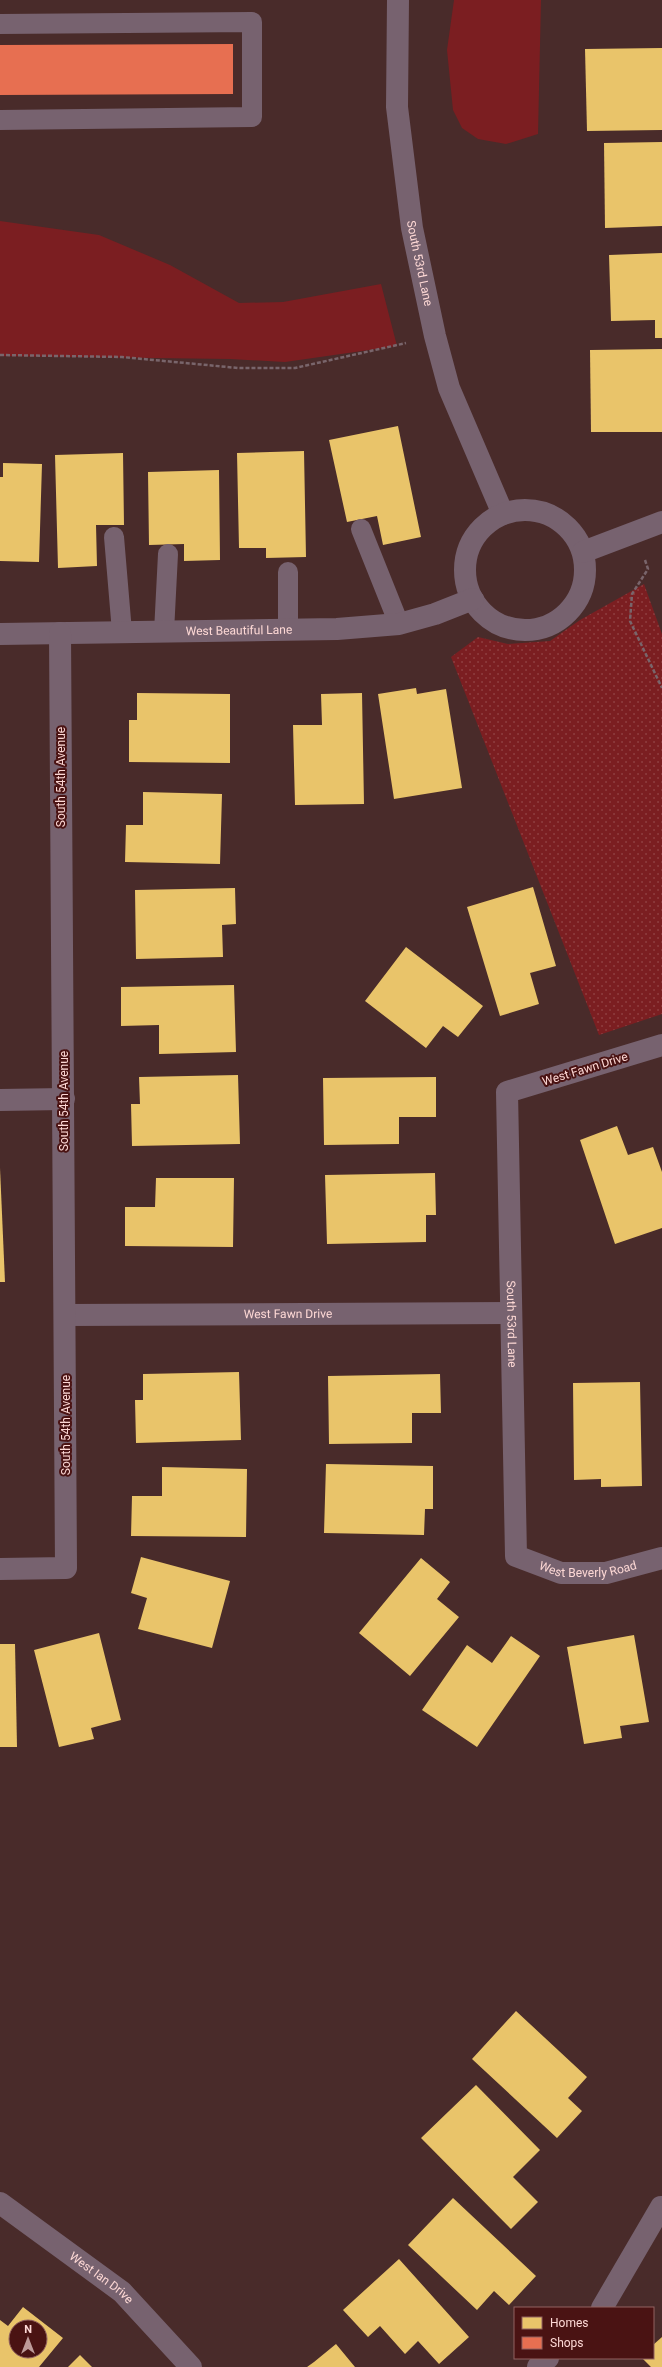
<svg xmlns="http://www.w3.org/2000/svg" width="662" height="2367" font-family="Roboto,sans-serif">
  <defs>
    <pattern id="park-dots" width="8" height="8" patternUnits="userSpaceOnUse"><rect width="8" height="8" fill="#7b1e21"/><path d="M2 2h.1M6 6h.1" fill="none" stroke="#8f3e40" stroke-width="1.8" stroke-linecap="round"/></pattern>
  </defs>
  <rect width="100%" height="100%" fill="#492b2a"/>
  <g fill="#7b1e21">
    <polygon points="454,0 541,0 538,134 506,144 478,139 462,128 453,110 447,50"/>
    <polygon points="0,221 99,235 170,265 239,303 283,302 381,284 397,346 285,362 230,359 0,356"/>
  </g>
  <polygon fill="url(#park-dots)" points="644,584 662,634 662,1014 599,1035 451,657 478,637 508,644 550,641 580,620"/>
  <g fill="#e9c46a" fill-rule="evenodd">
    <polygon points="662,48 662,130 587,131 585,49"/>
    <polygon points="662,142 662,226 605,228 604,143"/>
    <polygon points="662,253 662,338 655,338 655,320 611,321 609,255"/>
    <polygon points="662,349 662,432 591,432 590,350"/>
    <polygon points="398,426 421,537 383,545 377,516 347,522 329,440"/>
    <polygon points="304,451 306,557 266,558 266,548 239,548 237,453"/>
    <polygon points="123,453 124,525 96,525 97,566 58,568 55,455"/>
    <polygon points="3,463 42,464 39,562 0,561 0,477 3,477"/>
    <polygon points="219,470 220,560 184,561 184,544 149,545 148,472"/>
    <polygon points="416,688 417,694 446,689 462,788 394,799 378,694"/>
    <polygon points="137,693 230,694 230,763 129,762 129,720 137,720"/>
    <polygon points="362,693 364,804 295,805 293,725 322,725 321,694"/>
    <polygon points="143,792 222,794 220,864 125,862 126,825 143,825"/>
    <polygon points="533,887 556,966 530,973 539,1004 500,1016 467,907"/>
    <polygon points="235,888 236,924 222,925 223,957 136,959 135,890"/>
    <polygon points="406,947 483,1006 458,1037 443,1026 426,1048 365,1001"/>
    <polygon points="234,985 236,1052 159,1054 159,1025 121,1026 121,987"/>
    <polygon points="238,1075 240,1144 132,1146 131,1104 140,1104 139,1077"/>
    <polygon points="436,1077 436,1117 399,1117 399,1144 324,1145 323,1078"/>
    <polygon points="617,1126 628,1155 653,1147 662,1172 662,1228 615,1244 580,1140"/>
    <polygon points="0,1168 5,1282 0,1282"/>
    <polygon points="435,1173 436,1215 426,1215 426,1242 327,1244 325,1175"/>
    <polygon points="156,1178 234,1178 233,1247 125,1246 125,1207 155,1207"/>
    <polygon points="239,1372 241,1440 136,1443 135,1400 143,1400 143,1374"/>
    <polygon points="440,1374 441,1413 412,1413 412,1443 329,1444 328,1376"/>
    <polygon points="640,1382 642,1486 601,1487 601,1479 574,1480 573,1383"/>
    <polygon points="326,1464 433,1466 433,1509 425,1509 424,1535 324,1533"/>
    <polygon points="162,1467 247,1469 246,1537 131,1536 132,1496 162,1496"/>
    <polygon points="141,1557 230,1581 212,1648 138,1629 147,1598 131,1593"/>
    <polygon points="421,1558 450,1582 437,1599 459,1617 410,1676 359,1633"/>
    <polygon points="99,1633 121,1720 91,1728 94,1739 59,1747 34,1650"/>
    <polygon points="634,1635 649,1722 620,1726 622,1738 584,1744 567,1647"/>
    <polygon points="511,1636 540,1656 477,1747 422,1710 467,1645 492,1663"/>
    <polygon points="0,1644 15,1644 17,1747 0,1747"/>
    <polygon points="516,2011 587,2077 568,2098 582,2111 557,2138 472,2059"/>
    <polygon points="476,2085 540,2150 513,2177 538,2202 511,2229 421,2138"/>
    <polygon points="453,2198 536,2276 509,2305 494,2291 477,2310 408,2245"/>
    <polygon points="399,2259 469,2337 439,2364 418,2341 405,2354 380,2326 368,2337 343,2310"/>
    <path d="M 23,2307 L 63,2338 L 39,2367 L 0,2367 L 0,2320 L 8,2326 ZM 16,2327 L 40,2327 L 40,2351 L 16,2351 Z"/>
    <polygon points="662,2337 662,2367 651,2367 642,2358 653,2358 653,2345"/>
    <polygon points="336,2344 355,2367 307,2367 314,2362"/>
    <polygon points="80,2355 92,2367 68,2367"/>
  </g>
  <polygon fill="#e76f51" points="233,44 233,94 0,95 0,45"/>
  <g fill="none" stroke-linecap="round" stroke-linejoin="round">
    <g stroke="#79656b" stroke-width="2.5" stroke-dasharray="4 2" stroke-linecap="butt">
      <polyline points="0,355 122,357 238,368 295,368 406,343"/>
      <polyline points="645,560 648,569 632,594 630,621 662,688"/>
    </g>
    <g stroke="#77626f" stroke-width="20">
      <polyline points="0,24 252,22 252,117 0,120"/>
      <polyline points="361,529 399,624"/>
      <polyline points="114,537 122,632"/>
      <polyline points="288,572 288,630"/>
      <polyline points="164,632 168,554"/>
    </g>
    <g stroke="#77626f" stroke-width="22">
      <path id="s1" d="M 398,0 L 397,107 L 412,228 L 435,336 L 449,388 L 503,514"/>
      <circle cx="525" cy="570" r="60"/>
      <polyline points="583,552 662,522"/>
      <path id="s2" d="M 0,634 L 337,629 L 399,624 L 435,614 L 473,599"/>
      <path id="s3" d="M 662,1045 L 507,1092 L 516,1556 L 561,1573 L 606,1573 L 662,1558"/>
      <polyline points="0,1100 64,1099"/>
      <path id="s4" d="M 66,1315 L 511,1313"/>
      <polyline points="0,1569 66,1568 60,633"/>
      <path id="s5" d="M 0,2203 L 122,2292 L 191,2367"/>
      <polyline points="602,2308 661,2207"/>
      <polyline points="538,2367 548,2358"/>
    </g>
  </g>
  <g text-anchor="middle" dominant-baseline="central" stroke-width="4" stroke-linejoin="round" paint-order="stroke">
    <g font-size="12" fill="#fdd8d5" stroke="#4a1313">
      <text stroke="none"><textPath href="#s1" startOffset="265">South 53rd Lane</textPath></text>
      <text stroke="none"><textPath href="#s2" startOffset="239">West Beautiful Lane</textPath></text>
      <text transform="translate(61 777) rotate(-90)">South 54th Avenue</text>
      <text transform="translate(585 1069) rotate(-17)">West Fawn Drive</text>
      <text transform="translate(64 1101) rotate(-90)">South 54th Avenue</text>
      <text stroke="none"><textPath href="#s4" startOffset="222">West Fawn Drive</textPath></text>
      <text stroke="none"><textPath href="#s3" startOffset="394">South 53rd Lane</textPath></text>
      <text transform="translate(66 1425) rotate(-90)">South 54th Avenue</text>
      <text stroke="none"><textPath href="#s3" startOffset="701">West Beverly Road</textPath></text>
      <text stroke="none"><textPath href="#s5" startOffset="126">West Ian Drive</textPath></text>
    </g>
  </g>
  <rect x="514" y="2307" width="140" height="52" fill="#4a1313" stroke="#926261"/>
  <rect x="522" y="2317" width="20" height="12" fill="#e9c46a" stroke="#926261"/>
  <text x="550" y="2327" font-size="12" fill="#fdd8d5">Homes</text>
  <rect x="522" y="2337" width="20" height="12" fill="#e76f51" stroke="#926261"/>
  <text x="550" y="2347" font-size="12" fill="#fdd8d5">Shops</text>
  <g transform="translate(28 2339)"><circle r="19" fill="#4a1313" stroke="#926261"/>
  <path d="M0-3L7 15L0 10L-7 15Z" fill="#be9b99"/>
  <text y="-6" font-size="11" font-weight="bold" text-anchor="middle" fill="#fdd8d5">N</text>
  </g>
</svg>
